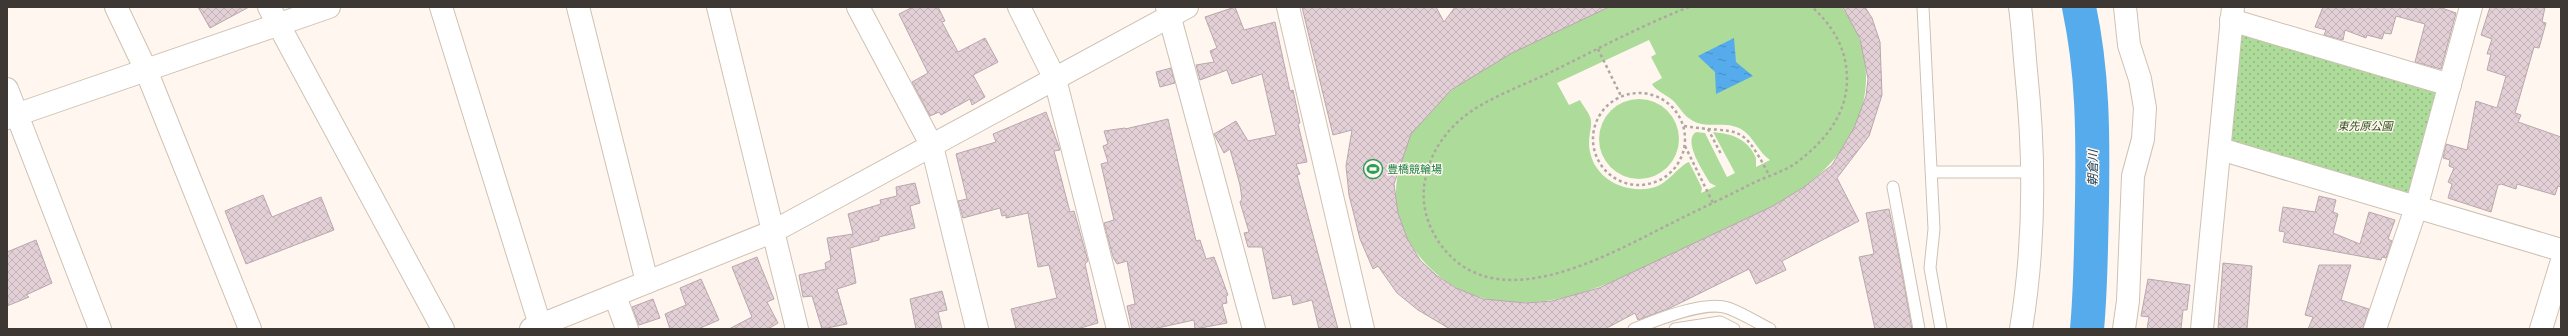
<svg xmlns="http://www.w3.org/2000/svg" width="2568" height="336" font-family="'Crimson Pro','Noto Sans JP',serif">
  <defs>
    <pattern id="park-dots" width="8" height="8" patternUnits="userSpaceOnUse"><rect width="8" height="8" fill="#addc9a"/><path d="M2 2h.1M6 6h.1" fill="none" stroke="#8eb37e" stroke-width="1.8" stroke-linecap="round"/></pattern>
    <pattern id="water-ripples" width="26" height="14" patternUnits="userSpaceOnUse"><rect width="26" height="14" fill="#56abed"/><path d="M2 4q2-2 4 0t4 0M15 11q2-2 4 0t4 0" fill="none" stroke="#488cc1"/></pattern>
    <pattern id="building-cross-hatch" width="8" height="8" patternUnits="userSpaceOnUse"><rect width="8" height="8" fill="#e3d0d7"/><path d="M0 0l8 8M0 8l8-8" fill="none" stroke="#c4b3b9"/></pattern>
  </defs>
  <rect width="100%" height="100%" fill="#fff7ef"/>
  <g fill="#addc9a" fill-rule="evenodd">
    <path d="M 1609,7 L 1842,7 C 1888,69 1864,144 1805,186 C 1770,212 1727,227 1689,246 C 1629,274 1572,308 1504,302 C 1464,298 1431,277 1410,243 C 1396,220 1392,191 1400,166 C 1404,156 1406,142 1412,133 C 1416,126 1423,120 1429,114 C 1436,106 1444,96 1453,89 C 1500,54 1556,31 1609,7 ZM 1649,40 L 1656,54 L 1651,57 L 1662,78 L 1652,84 C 1655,90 1665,94 1671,99 C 1678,104 1682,114 1690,119 C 1704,130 1725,120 1741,129 C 1754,137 1758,152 1770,160 L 1756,167 L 1756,158 C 1748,139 1733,134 1713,132 L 1735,173 L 1727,177 L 1705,133 L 1696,132 C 1682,141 1704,172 1710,183 L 1716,186 L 1701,193 L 1702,188 L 1689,162 C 1682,163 1667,184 1655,187 C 1629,195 1596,181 1590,152 C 1587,139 1592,129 1591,121 C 1591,115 1583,106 1580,100 L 1569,105 L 1557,83 Z"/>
    <circle cx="1639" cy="139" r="40"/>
  </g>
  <polygon fill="url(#park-dots)" points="2231,20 2450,85 2416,208 2220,149"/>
  <polygon fill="url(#water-ripples)" points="1734,38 1736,62 1753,76 1716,94 1715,72 1698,56"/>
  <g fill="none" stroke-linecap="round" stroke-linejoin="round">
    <path stroke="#56abed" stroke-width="34" d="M 2079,7 C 2093,73 2093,134 2092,201 C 2091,244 2091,286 2087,329"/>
  </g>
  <g fill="url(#building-cross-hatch)" stroke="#b9a7ad">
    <polygon points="198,7 249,7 210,28"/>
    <polygon points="913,7 938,7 945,21 942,22 958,52 985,38 998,62 973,75 985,97 972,105 970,99 941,115 939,112 930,116 912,82 928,73 899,14"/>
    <polygon points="1235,7 1244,30 1275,22 1290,91 1293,90 1300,123 1298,124 1307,162 1296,164 1300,174 1297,175 1338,329 1319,329 1312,300 1293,305 1291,295 1273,299 1262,247 1248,247 1244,233 1249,232 1240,202 1242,199 1240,185 1230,149 1224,153 1214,134 1236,121 1248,141 1276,135 1262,74 1232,84 1227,70 1200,80 1196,65 1214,62 1210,51 1217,48 1205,17"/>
    <polygon points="1302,7 1436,7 1444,22 1455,7 1609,7 1512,53 1451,90 1411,134 1394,184 1398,213 1407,238 1420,260 1436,275 1456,288 1483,299 1526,303 1552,301 1599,288 1773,206 1804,187 1832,165 1854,128 1866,96 1868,79 1860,39 1843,7 1865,7 1872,18 1880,42 1882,95 1869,136 1837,178 1859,221 1782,261 1786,270 1756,284 1749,269 1670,308 1638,320 1635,313 1605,329 1450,329 1418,310 1397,293 1378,266 1373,269 1360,239 1349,195 1346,166 1352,130 1333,135"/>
    <polygon points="2323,7 2439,7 2456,13 2441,69 2415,62 2425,24 2396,16 2391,34 2384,33 2382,39 2367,35 2366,38 2345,30 2343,40 2324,35 2326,30 2315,27"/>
    <polygon points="2490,7 2545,7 2542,22 2546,23 2539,48 2534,47 2515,113 2521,115 2518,122 2561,137 2561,187 2558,186 2555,195 2517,184 2516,189 2501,184 2498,185 2491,212 2448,198 2452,184 2448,182 2454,168 2449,166 2450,160 2443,158 2446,144 2467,150 2476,101 2497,108 2506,76 2487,70 2491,54 2487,54 2492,39 2481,35"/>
    <polygon points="1171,68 1175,83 1160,87 1156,72"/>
    <polygon points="1046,112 1060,150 1054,151 1070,212 1074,211 1088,261 1085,264 1098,323 1077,329 1016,329 1011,309 1057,298 1049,265 1038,267 1028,213 1006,218 1006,215 1002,216 1000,208 963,218 958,201 967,199 956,154 996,142 993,134"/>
    <polygon points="1168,119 1196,241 1200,240 1206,259 1214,257 1228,295 1226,296 1227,303 1222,304 1227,323 1195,329 1194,320 1153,329 1132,329 1127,306 1135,304 1127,261 1117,264 1113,257 1104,223 1114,220 1101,164 1108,162 1103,146 1108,144 1104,131 1125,128 1125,129"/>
    <polygon points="915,183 920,203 910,206 915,228 879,237 879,240 850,248 856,283 837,289 847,324 822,329 812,296 803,297 799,275 826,269 825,263 831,260 827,238 853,234 848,214 881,204 880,200 897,196 896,187"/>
    <polygon points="263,195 272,217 321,197 334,230 246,264 225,211"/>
    <polygon points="2319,196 2336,200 2333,212 2338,214 2333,233 2360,244 2369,212 2395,220 2388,239 2392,241 2386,258 2382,257 2381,260 2283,242 2285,232 2279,231 2283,207 2315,212"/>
    <polygon points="1889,209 1900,262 1912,329 1875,329 1859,257 1874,254 1866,213"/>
    <polygon points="36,240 52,283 26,295 29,297 7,306 7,252"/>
    <polygon points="757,257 774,299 767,302 778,323 768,329 729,329 752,317 732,267"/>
    <polygon points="2223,263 2252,266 2247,329 2218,329"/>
    <polygon points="2319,265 2351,265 2341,300 2369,309 2363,329 2308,329 2313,317 2305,315"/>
    <polygon points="701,279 719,320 698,329 670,329 665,314 686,305 680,288"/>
    <polygon points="2148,279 2190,285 2187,310 2183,310 2181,329 2147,329 2149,317 2141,316"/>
    <polygon points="942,291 947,310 938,312 942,329 916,329 910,299"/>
    <polygon points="653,299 660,318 639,325 632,307"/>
  </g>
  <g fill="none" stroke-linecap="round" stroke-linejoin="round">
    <defs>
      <g id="service">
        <polyline points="1923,7 1934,229 1930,268 1941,329"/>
        <polyline points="1932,172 2031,172"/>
        <polyline points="1893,187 1919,329"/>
        <path d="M 1634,329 C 1656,320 1705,300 1728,308 C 1742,313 1756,322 1770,329"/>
        <polyline points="1675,329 1720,322 1734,329"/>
      </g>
      <g id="minor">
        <polyline points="116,7 146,70 250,329"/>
        <polyline points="269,7 443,329"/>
        <polyline points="441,7 540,325"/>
        <polyline points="578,7 647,282"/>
        <polyline points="718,7 797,329"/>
        <polyline points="858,7 932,146 977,329"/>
        <polyline points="1019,7 1055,79 1118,329"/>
        <polyline points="1167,7 1254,329"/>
        <polyline points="1288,7 1363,329"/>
        <path d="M 2020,7 C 2023,28 2024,50 2026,71 C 2035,156 2035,244 2021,329"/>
        <polyline points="2231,20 2450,85"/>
        <polyline points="7,89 100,329"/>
        <polyline points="7,118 329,7"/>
        <polyline points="2220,149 2561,250"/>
        <polyline points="615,296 627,329"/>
        <polyline points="2124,329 2128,301 2133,176 2143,139 2145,108 2140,79 2129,45 2125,7"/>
        <polyline points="2202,329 2233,7"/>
        <polyline points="2375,329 2416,208 2471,7"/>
      </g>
      <g id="tertiary">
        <polyline points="531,329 774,231 1187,7"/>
        <polyline points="2541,329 2561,264"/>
      </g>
    </defs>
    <use href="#service" stroke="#cec1b4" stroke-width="13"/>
    <use href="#minor" stroke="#cec1b4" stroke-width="24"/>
    <use href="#tertiary" stroke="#cec1b4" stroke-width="24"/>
    <g stroke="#afa8a1" stroke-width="2.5" stroke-dasharray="3 3" stroke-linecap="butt">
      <path d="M 1689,7 C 1640,26 1594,51 1547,74 C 1519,87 1485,99 1461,119 C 1442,136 1429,156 1425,181 C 1420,205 1429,231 1444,249 C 1504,322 1621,247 1686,216 C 1708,205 1730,195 1751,184 C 1765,177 1783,172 1796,163 C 1824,142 1847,115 1847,79 C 1847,49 1833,26 1812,7"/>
      <polyline points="1598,49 1621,96"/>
      <circle cx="1639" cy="139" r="46"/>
      <path d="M 1684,126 C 1739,135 1740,119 1769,175"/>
      <polyline points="1708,129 1721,154"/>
      <polyline points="1685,146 1713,203"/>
    </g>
    <use href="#service" stroke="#fff" stroke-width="11"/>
    <use href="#minor" stroke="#fff" stroke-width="22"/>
    <use href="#tertiary" stroke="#fff" stroke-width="22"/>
  </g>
  <defs>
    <symbol id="stadium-ring" viewBox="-11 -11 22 22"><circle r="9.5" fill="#fff7ef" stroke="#2e9e5b" stroke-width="1.5"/><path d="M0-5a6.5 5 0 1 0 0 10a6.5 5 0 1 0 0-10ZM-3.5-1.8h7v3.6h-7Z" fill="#2e9e5b"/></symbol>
  </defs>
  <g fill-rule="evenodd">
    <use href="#stadium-ring" x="1362" y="158" width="22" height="22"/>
  </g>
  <g text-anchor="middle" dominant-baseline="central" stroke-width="3" stroke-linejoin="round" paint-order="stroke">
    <g font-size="11" font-style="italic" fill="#2b5119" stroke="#fff7ef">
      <text x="2365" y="126">東先原公園</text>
    </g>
    <g font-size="11" fill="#27864d" stroke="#fff7ef" text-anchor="start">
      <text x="1387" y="169">豊橋競輪場</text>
    </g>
    <g font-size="12" font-style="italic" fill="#1d415c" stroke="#fff7ef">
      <text transform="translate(2093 168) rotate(-89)">朝倉川</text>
    </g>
  </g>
  <rect width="2568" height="336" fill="none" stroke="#3d3833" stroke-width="16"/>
</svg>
